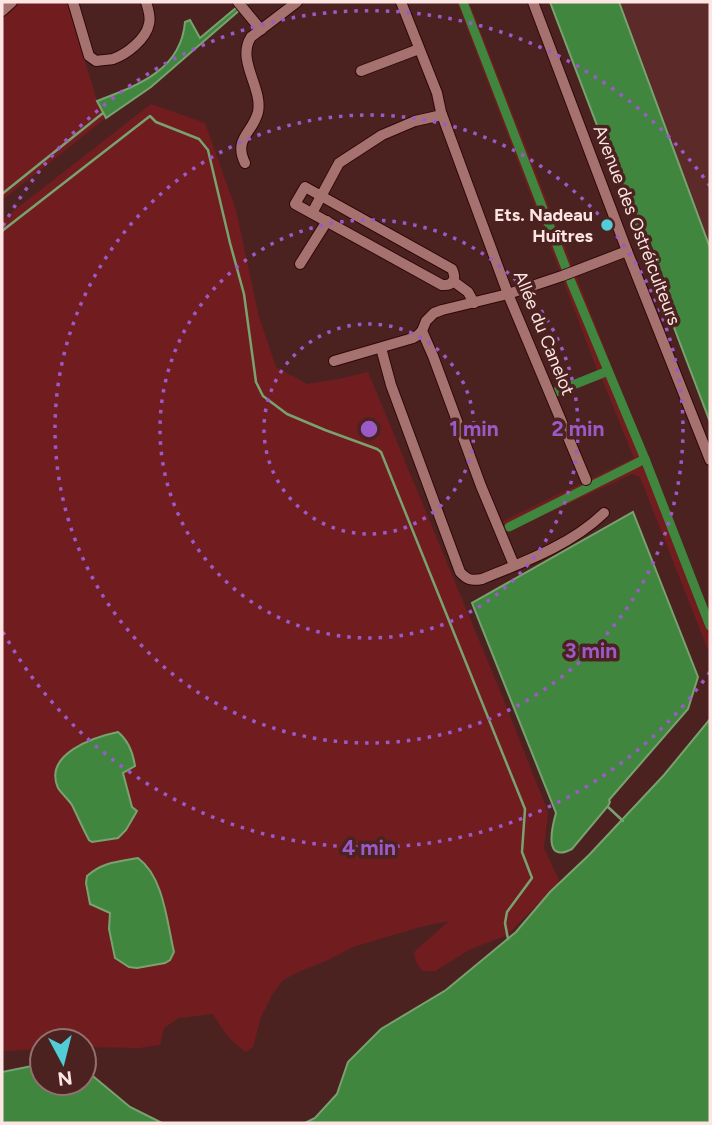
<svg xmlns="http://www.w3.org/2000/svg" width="712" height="1125" font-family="Figtree,sans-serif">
  <rect width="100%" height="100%" fill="#4c2220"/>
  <polygon fill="#5b2a29" points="619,2 710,2 710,248 706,238"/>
  <g fill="#711d20">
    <polygon points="20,2 67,2 97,101 106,118 2,200 2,17"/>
    <polygon points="457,2 469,2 710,618 710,655 640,477 632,474 508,532 503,521 634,458 602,379 554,396 550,389 595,373 597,369"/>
    <path d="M 151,104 L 205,123 L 236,210 L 259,317 L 276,367 L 307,384 L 339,379 L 368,372 L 503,698 L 548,812 L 544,848 L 560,882 L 589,855 L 664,775 L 710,719 L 710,1123 L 511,937 L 516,932 L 542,900 L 507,935 L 469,950 L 435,971 L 422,971 L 416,962 L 414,952 L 449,921 L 420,927 L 353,947 L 326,961 L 303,970 L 283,980 L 272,995 L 261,1017 L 253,1047 L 246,1052 C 231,1042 222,1029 213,1014 L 179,1018 L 164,1028 L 160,1045 L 139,1048 L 84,1047 L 84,1041 L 42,1041 L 42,1049 L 2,1051 L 2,220 Z"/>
  </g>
  <g fill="#41863f" stroke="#79a270" stroke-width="2">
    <path d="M 243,2 L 249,2 L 151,87 L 106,118 L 97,101 C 136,86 181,71 185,22 L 190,20 L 200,38 Z"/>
    <polygon points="550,2 619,2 710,248 710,422"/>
    <path d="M 633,512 L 698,677 L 688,709 L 609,800 L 610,802 L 608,806 L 572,849 C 543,864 552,827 556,813 L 472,603 Z"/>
    <polygon points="710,719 710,1123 305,1123 315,1118 337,1094 348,1062 381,1029 446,990 516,932 550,892 589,855 664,775"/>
    <path d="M 118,732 C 128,740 133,753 135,766 L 123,773 L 132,807 L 137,811 L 126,830 L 118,838 L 92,842 L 89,840 C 83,829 78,817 72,805 C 68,799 62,794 58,788 C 43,754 94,737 118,732 Z"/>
    <path d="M 138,858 C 164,877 167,923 174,952 L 170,960 L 165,963 L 137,968 L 129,967 L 115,958 L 109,929 L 110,913 L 90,904 L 86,883 L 87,876 C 103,862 117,862 138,858 Z"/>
    <polygon points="42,1064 42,1083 84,1083 84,1072 88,1072 130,1107 162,1123 2,1123 2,1072"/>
  </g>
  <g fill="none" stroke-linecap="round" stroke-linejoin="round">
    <g stroke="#79a270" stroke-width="2.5">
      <polyline points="2,194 103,113"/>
      <polyline points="2,231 150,116 156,122 199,139 208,150 230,243 244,294 256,382 263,396 287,414 325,430 377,449 381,452 525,809 522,852 532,878 507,912 505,923 508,939"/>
      <polyline points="608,807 623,821"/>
    </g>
    <g stroke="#41863f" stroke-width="9">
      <polyline points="463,2 572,284 645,459 710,626"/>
      <polyline points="553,393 608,371"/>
      <polyline points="509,527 645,459"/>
    </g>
    <defs>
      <g id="minor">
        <path d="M 73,2 L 89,56 L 96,61 C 102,60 108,60 113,59 C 127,54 146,39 149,24 C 151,16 148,9 146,2"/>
        <polyline points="238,2 261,30"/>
        <polyline points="401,2 437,93 441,112 508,294 586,480"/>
        <polyline points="533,2 627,251 710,460"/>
        <polyline points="2,11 12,2"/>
        <polyline points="361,71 419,49"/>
        <path d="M 245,163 C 233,138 253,133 258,112 C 263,88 236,60 251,37 L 297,2"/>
        <path d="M 305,187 L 452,269 C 457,279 453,286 442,285 L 295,204 Z"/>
        <polyline points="312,213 339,163 382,135 415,121 442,115"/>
        <polyline points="300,264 327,221"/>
        <polyline points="453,281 468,292 474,303"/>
        <path d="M 381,348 L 391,385 L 460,572 C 467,580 472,581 482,579 C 524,562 571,545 604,513"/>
        <polyline points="334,361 413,338 418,335 422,331"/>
        <polyline points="514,565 481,486 433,356 422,331 426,321 434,313 442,310 508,294 562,276 627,251"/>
      </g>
    </defs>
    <use href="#minor" stroke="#300809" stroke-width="12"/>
    <use href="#minor" stroke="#a5726f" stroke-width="10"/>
  </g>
  <g fill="none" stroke="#9b5ac8" stroke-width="3.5" stroke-dasharray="3.5 7">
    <circle cx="369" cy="429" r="105"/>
    <circle cx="369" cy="429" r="209"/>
    <circle cx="369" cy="429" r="314"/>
    <path d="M710 672A419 419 0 0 1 3 632M3 226A419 419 0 0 1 710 186"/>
  </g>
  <circle fill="#52ccd6" stroke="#4c2220" stroke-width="2.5" cx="607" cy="225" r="7"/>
  <g text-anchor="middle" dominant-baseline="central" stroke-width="7" stroke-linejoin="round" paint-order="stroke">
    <g font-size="18" font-weight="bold" fill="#fce5e3" stroke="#4c2220" text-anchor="end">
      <text x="593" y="215">Ets. Nadeau<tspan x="593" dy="21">Huîtres</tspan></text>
    </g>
    <g font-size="18" fill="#fce5e3" stroke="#4c2220">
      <text transform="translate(637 225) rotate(69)">Avenue des Ostréiculteurs</text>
      <text transform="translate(544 333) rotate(68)">Allée du Canelot</text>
    </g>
  </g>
  <circle cx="369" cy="429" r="10" fill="#9b5ac8" stroke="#4c2220" stroke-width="3.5"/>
  <g font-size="21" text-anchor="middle" font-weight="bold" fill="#9b5ac8" stroke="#4c2220" stroke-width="7" stroke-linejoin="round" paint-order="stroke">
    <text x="474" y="436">1 min</text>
    <text x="578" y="436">2 min</text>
    <text x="591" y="658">3 min</text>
    <text x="369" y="855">4 min</text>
  </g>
  <rect width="712" height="1125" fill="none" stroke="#fce5e3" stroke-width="7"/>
  <g transform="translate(63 1062) rotate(173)"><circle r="33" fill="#4c2220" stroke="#92706e" stroke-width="2"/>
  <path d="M0-5L12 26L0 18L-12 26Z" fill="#52ccd6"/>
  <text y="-10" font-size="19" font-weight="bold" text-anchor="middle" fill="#fce5e3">N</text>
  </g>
</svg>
